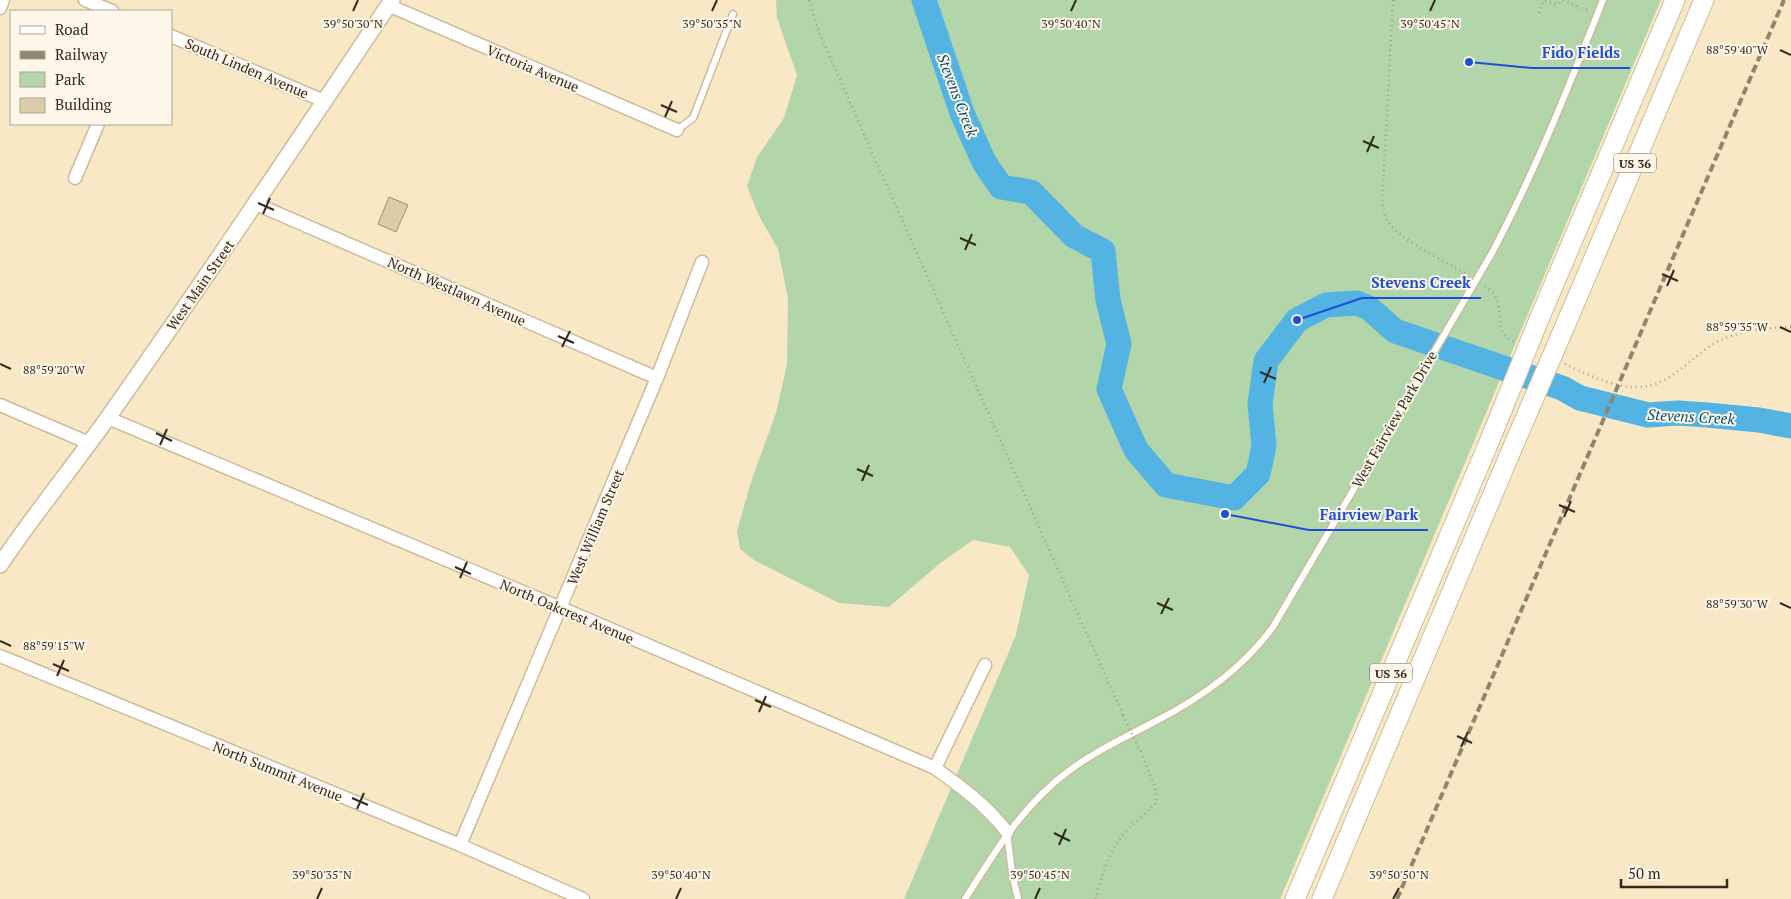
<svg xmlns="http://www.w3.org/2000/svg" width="1791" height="899" font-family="'PT Serif',serif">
  <rect width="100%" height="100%" fill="#f9e8c6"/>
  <polygon fill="#b2d5a9" points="776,0 1661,0 1280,899 904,899 1016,635 1029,575 1010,547 973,540 939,564 889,607 839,603 754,560 740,549 737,531 751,482 776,413 787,364 788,299 778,249 759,216 747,186 757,157 784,118 797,75 777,18"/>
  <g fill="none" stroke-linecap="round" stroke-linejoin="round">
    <polyline stroke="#53b3e2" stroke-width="25" points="924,0 962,113 984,162 1001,187 1031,192 1074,236 1103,251 1108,300 1119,344 1109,389 1136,450 1166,485 1234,498 1258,474 1264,446 1260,404 1266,361 1297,320 1326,305 1357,303 1369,308 1395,331 1562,388 1580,398 1648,415 1678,413 1707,415 1759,420 1791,426"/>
  </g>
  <polygon fill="#dcccaa" stroke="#9d8e6e" points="389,197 408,205 396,232 378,224"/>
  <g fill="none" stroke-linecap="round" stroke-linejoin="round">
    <defs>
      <g id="service">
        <polyline points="677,130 693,118 733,14"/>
        <polyline points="1007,832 1012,873 1018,899"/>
        <path d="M 965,899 C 995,852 1023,804 1070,770 C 1097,750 1126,737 1156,721 C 1201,698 1243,668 1273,627 L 1492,253 C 1535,172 1569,86 1603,0"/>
      </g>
      <g id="minor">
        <polyline points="85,0 112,11"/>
        <polyline points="388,5 677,130"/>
        <polyline points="0,8 3,0"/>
        <polyline points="171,36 324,101"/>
        <polyline points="75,178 98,124"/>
        <polyline points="256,204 657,378"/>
        <polyline points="0,405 89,443"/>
        <path d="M 108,418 L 561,608 L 935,768 C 964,789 985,804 1007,832"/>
        <polyline points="0,656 460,845 583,899"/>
        <polyline points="935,768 985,665"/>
        <polyline points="460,845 657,378 702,262"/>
      </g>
      <path id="tertiary" d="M 0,565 C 34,514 74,466 109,416 C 206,279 299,139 392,0"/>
      <g id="primary">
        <polyline points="1540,317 1675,0"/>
        <polyline points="1565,326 1704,0"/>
        <polyline points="1295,899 1487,447"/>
        <polyline points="1322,899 1509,456"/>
      </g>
    </defs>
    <use href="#service" stroke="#ccbc9b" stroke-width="9"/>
    <use href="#minor" stroke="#ccbc9b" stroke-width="15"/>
    <use href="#tertiary" stroke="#ccbc9b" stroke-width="18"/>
    <use href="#primary" stroke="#ccbc9b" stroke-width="21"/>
    <g stroke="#ab9e84" stroke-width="2.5" stroke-dasharray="1 4" stroke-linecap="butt">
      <polyline points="809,0 819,32 874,157 1123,715"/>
      <path d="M 1393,0 L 1382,203 C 1384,210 1385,217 1388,222 C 1401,241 1447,262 1468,275"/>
      <polyline points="1563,0 1589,11"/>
      <polyline points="1539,13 1544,0 1557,5 1560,0"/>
      <path d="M 1485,286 C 1489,289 1494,293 1496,298 C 1504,315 1493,331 1514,342"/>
      <path d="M 1565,364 C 1587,374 1613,388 1638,387 C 1673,387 1693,352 1723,339 C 1745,330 1768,328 1791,327"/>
      <path d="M 1095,899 C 1102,875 1110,848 1128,829 C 1137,820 1148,812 1157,802 L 1155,787 L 1142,755"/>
    </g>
    <use href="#service" stroke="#fff" stroke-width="6"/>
    <use href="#minor" stroke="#fff" stroke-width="12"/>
    <use href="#tertiary" stroke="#fff" stroke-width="15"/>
    <use href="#primary" stroke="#fff" stroke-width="19"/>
    <polyline stroke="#90856e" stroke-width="4" stroke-dasharray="8 4" stroke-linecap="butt" points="1397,899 1784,0"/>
    <defs>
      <g id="primary-bridge">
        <polyline points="1487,447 1540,317"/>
        <polyline points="1509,456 1565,326"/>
      </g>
    </defs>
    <use href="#primary-bridge" stroke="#ccbc9b" stroke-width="21" stroke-linecap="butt"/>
    <polyline stroke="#ab9e84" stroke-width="2.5" stroke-dasharray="1 4" stroke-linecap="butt" points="1123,715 1142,755"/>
    <use href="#primary-bridge" stroke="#fff" stroke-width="19"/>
  </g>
  <path fill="none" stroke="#312b1e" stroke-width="2" d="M 353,11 L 358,0M 712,11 L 717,0M 1071,11 L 1076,0M 1430,11 L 1435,0M 1780,50 L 1791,55M 661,105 L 677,112M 665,117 L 672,101M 1363,141 L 1379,148M 1367,152 L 1374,136M 258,203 L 274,210M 263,214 L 270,198M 960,238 L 976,245M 965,250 L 972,234M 1662,274 L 1678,281M 1667,286 L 1674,270M 1780,327 L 1791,332M 558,336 L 574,343M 562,347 L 570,331M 0,364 L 11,369M 1260,372 L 1276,379M 1264,383 L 1271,367M 156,433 L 172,441M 160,445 L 167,429M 857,469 L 873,476M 862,481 L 869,465M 1559,505 L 1575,512M 1564,517 L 1571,501M 455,567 L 471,574M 460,578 L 467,562M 1157,603 L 1173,610M 1780,603 L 1791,608M 1161,614 L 1169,598M 0,641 L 11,646M 53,664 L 69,671M 57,676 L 64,660M 755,700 L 771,707M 759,712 L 766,696M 1457,736 L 1472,743M 1461,747 L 1468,732M 352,798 L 368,805M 357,809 L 364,793M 1054,833 L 1070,841M 1059,845 L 1066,829M 317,899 L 322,888M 676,899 L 681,888M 1035,899 L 1040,888M 1393,899 L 1399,888"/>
  <g text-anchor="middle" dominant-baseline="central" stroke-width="4" stroke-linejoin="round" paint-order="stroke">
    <g fill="#fdf6e9" stroke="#6e685b" stroke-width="1">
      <rect x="1614" y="153.5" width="42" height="19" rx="4"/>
      <rect x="1370" y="663.5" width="42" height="19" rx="4"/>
    </g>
    <g font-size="12" font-weight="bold" fill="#312b1e">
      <text x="1635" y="163">US 36</text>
      <text x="1391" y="673">US 36</text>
    </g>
    <g font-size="14" fill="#312b1e" stroke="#fdf6e9">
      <text transform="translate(247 68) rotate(23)">South Linden Avenue</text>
      <text transform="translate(533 68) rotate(23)">Victoria Avenue</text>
      <text transform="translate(200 285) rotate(-55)">West Main Street</text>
      <text transform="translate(457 291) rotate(24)">North Westlawn Avenue</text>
      <text transform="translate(1394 419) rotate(-60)">West Fairview Park Drive</text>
      <text transform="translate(595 527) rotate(-67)">West William Street</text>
      <text transform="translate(567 611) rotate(23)">North Oakcrest Avenue</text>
      <text transform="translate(278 771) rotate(22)">North Summit Avenue</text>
    </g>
    <g font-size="15" font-style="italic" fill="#005473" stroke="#fdf6e9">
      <text transform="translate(958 95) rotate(69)">Stevens Creek</text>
      <text transform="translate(1691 416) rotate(3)">Stevens Creek</text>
    </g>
  </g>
  <g font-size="12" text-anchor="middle" fill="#312b1e" stroke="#fdf6e9" stroke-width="4" stroke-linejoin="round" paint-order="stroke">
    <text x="353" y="28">39°50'30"N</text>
    <text x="712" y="28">39°50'35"N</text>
    <text x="1071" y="28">39°50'40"N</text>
    <text x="1430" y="28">39°50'45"N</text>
    <text x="1737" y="54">88°59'40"W</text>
    <text x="1737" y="331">88°59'35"W</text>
    <text x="54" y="374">88°59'20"W</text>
    <text x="1737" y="608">88°59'30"W</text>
    <text x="54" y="650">88°59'15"W</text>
    <text x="322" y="879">39°50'35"N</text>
    <text x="681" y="879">39°50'40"N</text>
    <text x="1040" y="879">39°50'45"N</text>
    <text x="1399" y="879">39°50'50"N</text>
  </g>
  <path fill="none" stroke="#1d4ed8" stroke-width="2" d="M1469 62L1532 68H1630M1297 320L1362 298H1481M1225 514L1309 530H1428"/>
  <g fill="#1d4ed8" stroke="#fdf6e9" stroke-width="2">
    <circle cx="1469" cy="62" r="5"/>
    <circle cx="1297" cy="320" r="5"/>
    <circle cx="1225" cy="514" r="5"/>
  </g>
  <g font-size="15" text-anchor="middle" font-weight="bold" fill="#1d4ed8" stroke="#fdf6e9" stroke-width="4" stroke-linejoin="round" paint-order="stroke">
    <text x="1581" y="58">Fido Fields</text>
    <text x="1421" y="288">Stevens Creek</text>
    <text x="1369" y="520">Fairview Park</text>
  </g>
  <rect x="10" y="10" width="162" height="115" fill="#fdf6e9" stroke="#aba598"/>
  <rect x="20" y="26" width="25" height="8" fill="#ffffff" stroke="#aba598"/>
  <text x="55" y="35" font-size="15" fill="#312b1e">Road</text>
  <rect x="20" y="51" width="25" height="8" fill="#90856e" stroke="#aba598"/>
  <text x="55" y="60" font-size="15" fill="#312b1e">Railway</text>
  <rect x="20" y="72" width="25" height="15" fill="#b2d5a9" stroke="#aba598"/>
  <text x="55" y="85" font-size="15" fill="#312b1e">Park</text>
  <rect x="20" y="98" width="25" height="15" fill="#dcccaa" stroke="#aba598"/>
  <text x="55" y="110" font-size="15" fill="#312b1e">Building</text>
  <path d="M1621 879v8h106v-8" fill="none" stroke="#312b1e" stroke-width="2.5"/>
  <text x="1628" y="879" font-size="15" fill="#312b1e" stroke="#fdf6e9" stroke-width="4" paint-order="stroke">50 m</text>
</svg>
